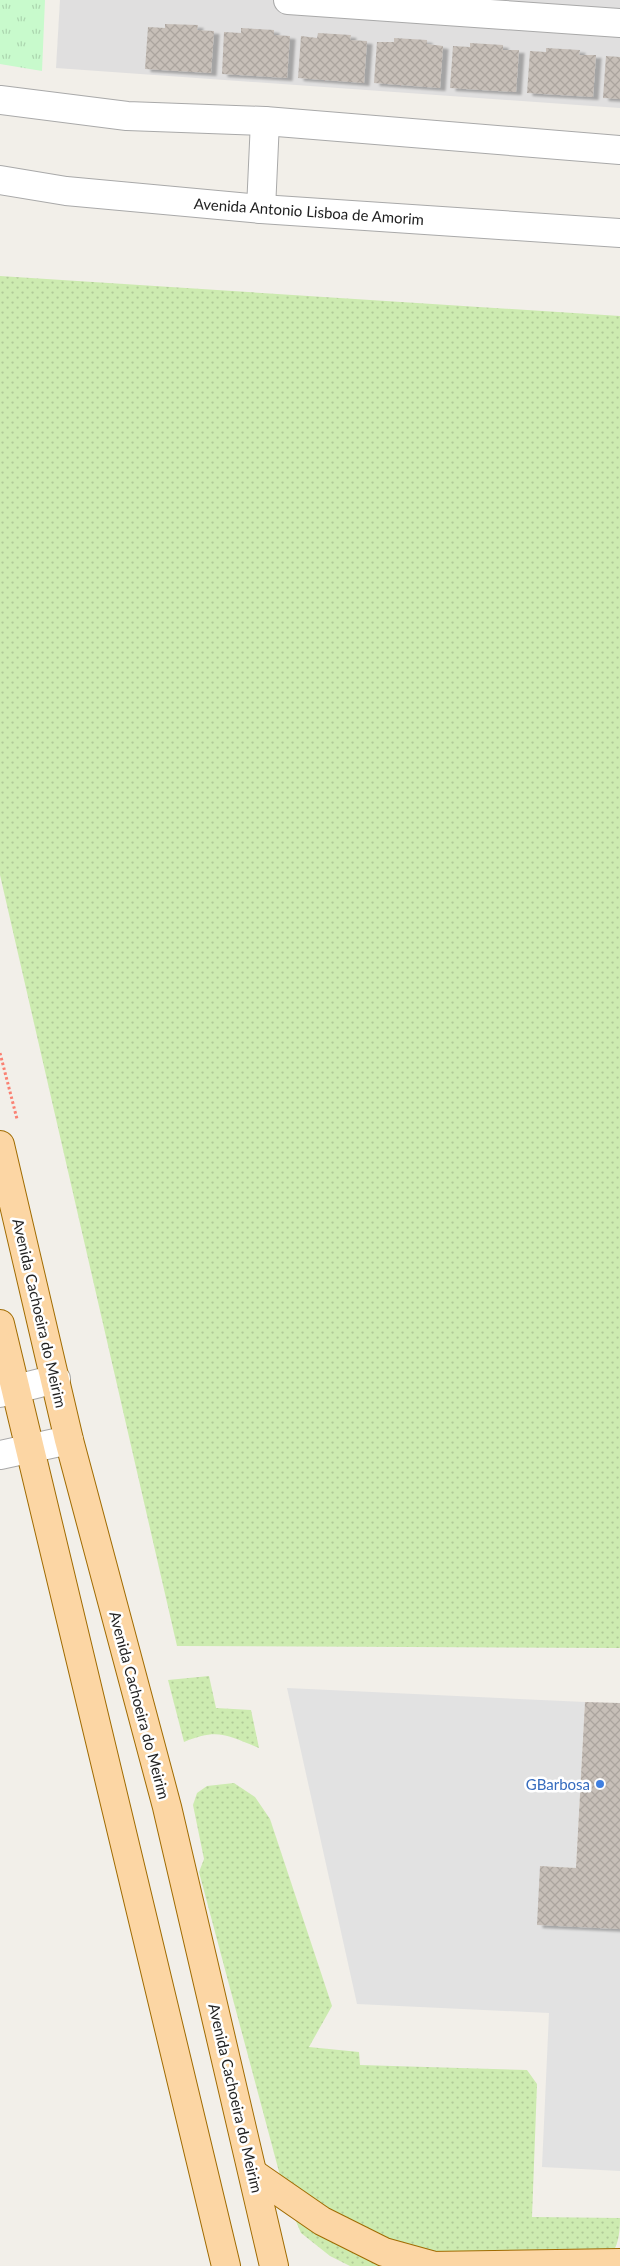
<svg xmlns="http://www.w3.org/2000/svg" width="620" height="2266" font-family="Lato,sans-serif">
  <defs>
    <pattern id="grass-dots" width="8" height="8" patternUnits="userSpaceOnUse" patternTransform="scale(1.25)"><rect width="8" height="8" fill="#cdebb0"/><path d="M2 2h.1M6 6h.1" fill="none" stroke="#b0c997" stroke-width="1.8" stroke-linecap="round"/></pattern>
    <pattern id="park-tufts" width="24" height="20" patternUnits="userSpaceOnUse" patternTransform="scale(1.25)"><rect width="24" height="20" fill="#c8facc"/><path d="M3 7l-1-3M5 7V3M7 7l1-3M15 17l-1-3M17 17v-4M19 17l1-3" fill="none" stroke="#acd6af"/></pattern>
    <pattern id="building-cross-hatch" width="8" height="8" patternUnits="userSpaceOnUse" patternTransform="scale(1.25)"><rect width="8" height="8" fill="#c7bfb8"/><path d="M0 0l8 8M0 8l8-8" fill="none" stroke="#aba49e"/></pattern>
    <filter id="shadow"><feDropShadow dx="5.5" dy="3" stdDeviation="1" flood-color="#0004"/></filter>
  </defs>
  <rect width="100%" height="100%" fill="#f2efe9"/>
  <polygon fill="#e0dfdf" points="60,0 620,0 620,108 56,68"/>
  <g fill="url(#grass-dots)">
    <polygon points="0,276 620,316 620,1648 177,1646 0,875"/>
    <path d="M 209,1676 L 216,1708 L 251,1710 L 259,1748 C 226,1735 218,1728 184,1742 L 168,1680 Z"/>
    <path d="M 234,1783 L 255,1797 L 270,1819 L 332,2006 L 309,2047 L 359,2052 L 360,2065 L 527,2070 L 537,2084 L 532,2217 L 620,2218 C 620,2238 617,2253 601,2266 L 350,2266 L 330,2256 L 301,2233 L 286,2198 L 199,1872 L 204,1859 L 193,1805 L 197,1793 L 207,1786 Z"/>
  </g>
  <polygon fill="url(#park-tufts)" points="0,0 45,0 42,71 0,64"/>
  <polygon fill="#e2e2e2" points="287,1688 585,1702 576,1868 540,1866 620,1929 620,2171 542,2167 549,2013 357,2004"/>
  <g fill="url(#building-cross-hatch)" filter="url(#shadow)">
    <polygon points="165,24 198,25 197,30 214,31 211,73 145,69 148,27 165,28"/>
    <polygon points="241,28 274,30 274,35 290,36 287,78 222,74 224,32 241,33"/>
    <polygon points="318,33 351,35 350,40 367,41 364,83 298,78 301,36 317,38"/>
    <polygon points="394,38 427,40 427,44 443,46 440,88 374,83 377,42 394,42"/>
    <polygon points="470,43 503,45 503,50 519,50 516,92 450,88 453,46 470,47"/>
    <polygon points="546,48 580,50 579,55 596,55 593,97 527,93 530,51 546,52"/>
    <polygon points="606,56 620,57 620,99 603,98"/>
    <polygon points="585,1702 620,1703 620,1929 537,1925 540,1866 576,1868"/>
  </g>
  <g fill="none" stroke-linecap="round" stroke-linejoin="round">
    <defs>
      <g id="minor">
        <polyline points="288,0 620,23"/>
        <polyline points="0,100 127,116 265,121 620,150"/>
        <polyline points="0,180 66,191 261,209 620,233"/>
        <polyline points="261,209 265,121"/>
      </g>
      <g id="tertiary">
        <polyline points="0,1393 56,1379"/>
        <polyline points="0,1455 69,1440"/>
      </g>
      <g id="primary">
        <polyline points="0,1145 69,1440 167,1807 274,2266"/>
        <polyline points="0,1324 226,2266"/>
        <polyline points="254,2174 322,2221 384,2252 431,2265"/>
        <polyline points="429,2266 620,2263"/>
      </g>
    </defs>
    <use href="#minor" stroke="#a9a9a9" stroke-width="30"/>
    <use href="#tertiary" stroke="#a9a9a9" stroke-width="30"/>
    <use href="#primary" stroke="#a06b00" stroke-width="30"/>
    <polyline stroke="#fa8072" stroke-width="3" stroke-dasharray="2.5 2.5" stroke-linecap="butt" points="0,1053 17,1119"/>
    <use href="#minor" stroke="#fff" stroke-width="28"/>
    <use href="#tertiary" stroke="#fff" stroke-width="28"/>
    <use href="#primary" stroke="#fcd6a4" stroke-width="28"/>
  </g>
  <circle fill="#3f7fe0" stroke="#fff" stroke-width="2" cx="600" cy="1784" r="5"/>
  <g text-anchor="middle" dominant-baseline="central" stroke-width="5" stroke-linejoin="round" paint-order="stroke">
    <g font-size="15" fill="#222" stroke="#fff">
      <text transform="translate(309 211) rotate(4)">Avenida Antonio Lisboa de Amorim</text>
      <text transform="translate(40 1313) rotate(77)">Avenida Cachoeira do Meirim</text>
      <text transform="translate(140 1705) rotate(75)">Avenida Cachoeira do Meirim</text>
      <text transform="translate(236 2098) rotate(77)">Avenida Cachoeira do Meirim</text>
    </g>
    <g font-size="15" fill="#366cbe" stroke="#fff" text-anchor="end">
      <text x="590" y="1784">GBarbosa</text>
    </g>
  </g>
</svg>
